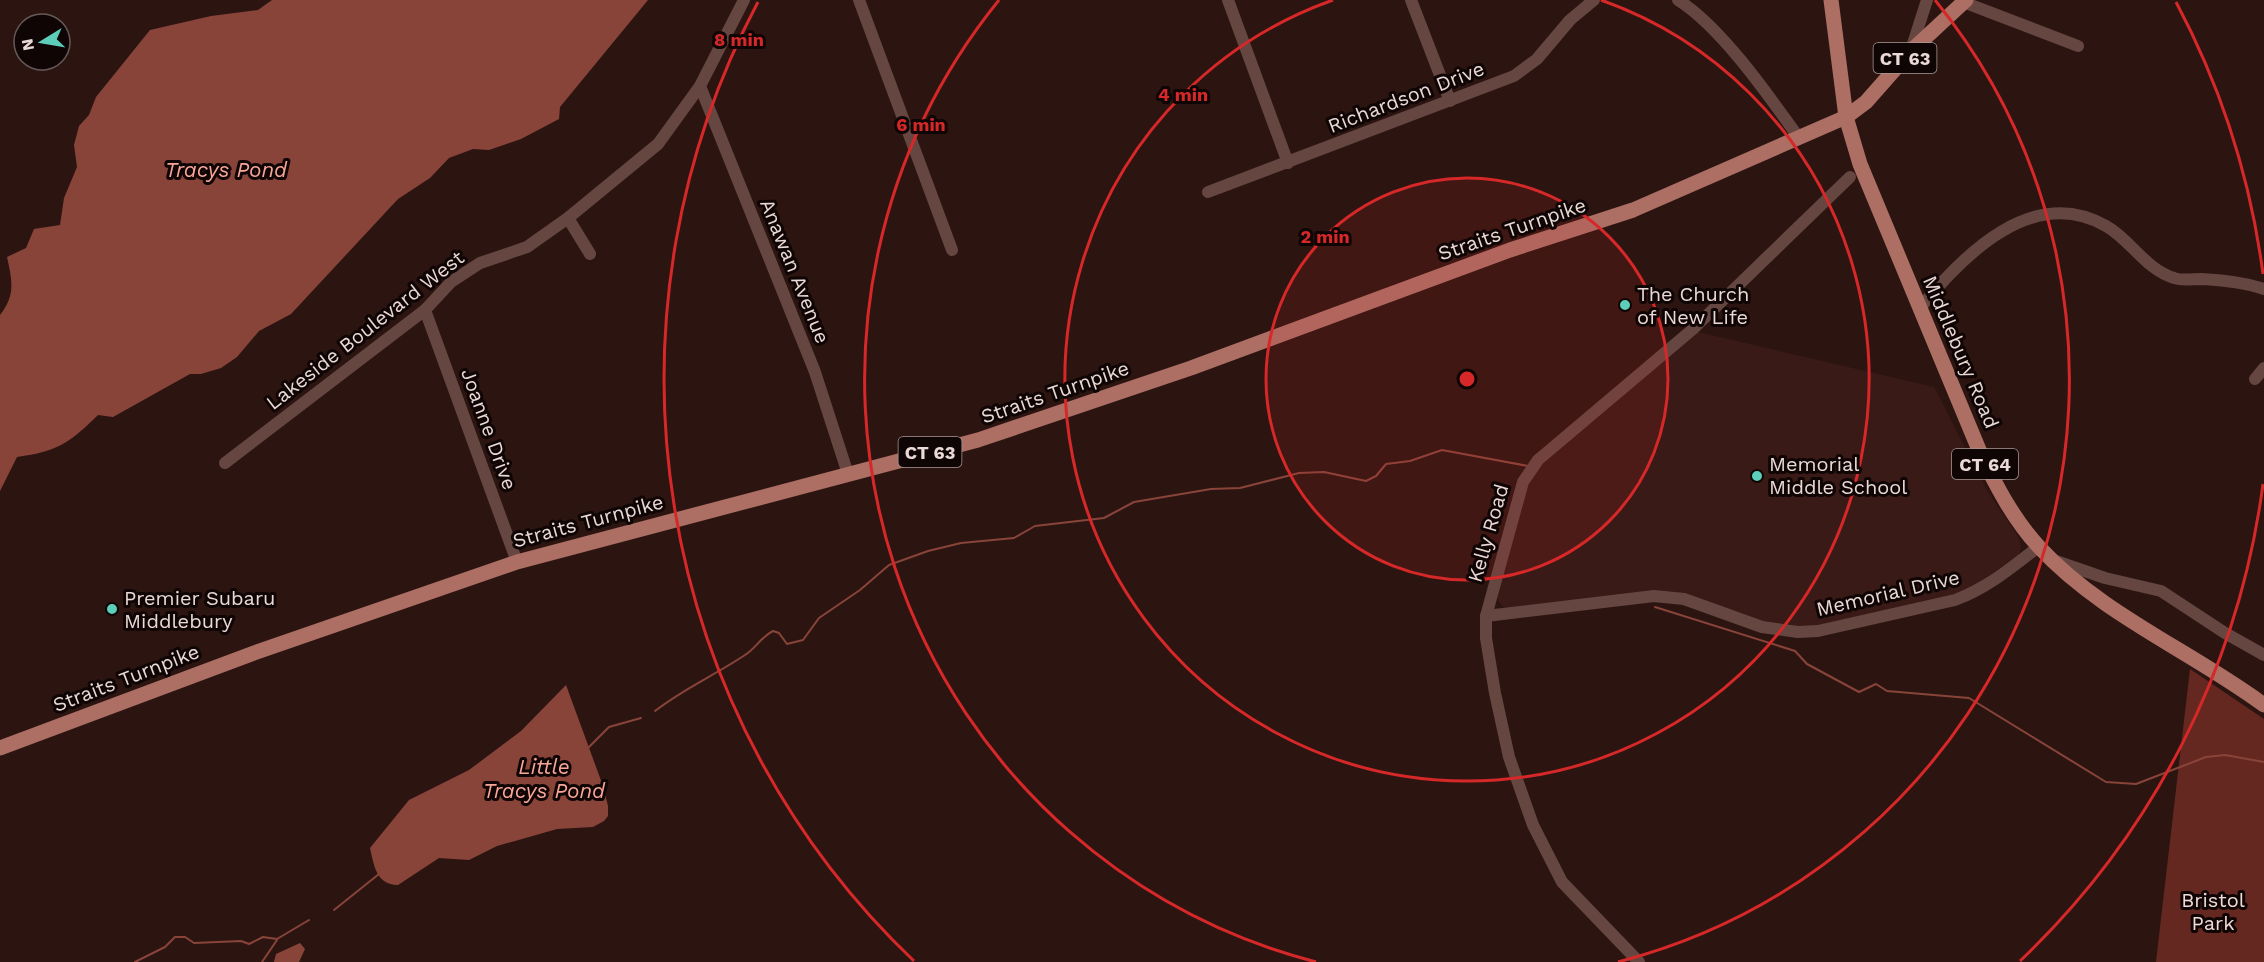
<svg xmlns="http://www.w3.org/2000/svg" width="2264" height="962" font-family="'Work Sans',sans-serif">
  <rect width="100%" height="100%" fill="#2c1511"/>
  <polygon fill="#391a16" points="1698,332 1934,387 1988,492 2019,538 2021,547 2019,555 1967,590 1947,597 1811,627 1772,625 1681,593 1508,608 1502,606 1495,595 1522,504 1529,485 1541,466"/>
  <polygon fill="#652820" points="2190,669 2264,719 2264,962 2156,962"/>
  <g fill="#89443a">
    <path d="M 272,0 L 648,0 L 560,107 L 559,119 L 521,139 L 489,150 L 473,149 L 449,158 L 430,178 L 398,199 L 291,314 L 259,331 L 237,357 L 221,368 L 201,374 L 190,374 L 113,417 L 98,415 C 68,444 58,451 17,457 L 0,491 L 0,315 C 16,295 12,280 7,257 L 26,248 L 34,229 L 60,225 L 64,198 L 77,167 L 74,145 L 79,126 L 89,115 L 96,97 L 150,30 L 211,16 L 258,10 Z"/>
    <path d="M 566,685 L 603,786 L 608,806 L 608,816 L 604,821 L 593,827 L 557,829 L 497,846 L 469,860 L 439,858 L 398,885 C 376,885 374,865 370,848 L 409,800 L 469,770 L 521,731 Z"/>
    <polygon points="300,943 305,949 299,962 274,962 276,954"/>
  </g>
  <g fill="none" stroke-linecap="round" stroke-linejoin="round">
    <g stroke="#89443a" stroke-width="2">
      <polyline points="1655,607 1795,651 1807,664 1859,692 1876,684 1887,691 1969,698 2106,782 2136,784 2206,757 2225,755 2264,762"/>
      <path d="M 655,711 C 683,689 715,675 745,655 C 756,648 761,637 773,631 L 779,633 L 787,644 L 803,640 L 819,618 L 860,590 L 889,565 L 928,551 L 961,543 L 1014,538 L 1035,526 L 1104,518 L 1134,502 L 1211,489 L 1240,488 L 1299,473 L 1324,472 L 1366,481 L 1376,476 L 1386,464 L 1410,461 L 1442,450 L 1528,466"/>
      <polyline points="587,749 609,727 641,718"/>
      <polyline points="334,910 379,874"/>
      <polyline points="135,962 165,947 175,937 185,937 194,943 241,941 249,944 263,937 277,939 309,920"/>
      <polyline points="262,962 277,940"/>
    </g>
    <g stroke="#654641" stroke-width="12">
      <polyline points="859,0 952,250"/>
      <polyline points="1228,0 1288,163"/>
      <polyline points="1411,0 1450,101"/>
      <path d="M 1678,0 C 1721,27 1769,96 1799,138"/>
      <polyline points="1963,2 2078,46"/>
      <polyline points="1911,50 1927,0"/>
      <polyline points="700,86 815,372 848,474"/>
      <polyline points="1208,192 1514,76 1537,59 1570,20 1594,0"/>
      <polyline points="568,218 590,254"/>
      <path d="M 1920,308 C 1963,255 2033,184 2106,226 C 2131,240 2145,269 2174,278 C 2182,281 2193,279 2201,279 C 2223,280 2243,282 2264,289"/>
      <polyline points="425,310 517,562"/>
      <polyline points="2255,379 2264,368"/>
      <polyline points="225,463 425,310 451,282 480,263 527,247 568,218 658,144 700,86 744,0"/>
      <polyline points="2053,560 2105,578 2161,591 2225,633 2264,655"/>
      <path d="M 1486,616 L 1654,596 L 1684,599 L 1762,627 L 1798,632 L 1818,631 L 1955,600 C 1987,588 2011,568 2038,547"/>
      <polyline points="1639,962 1562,882 1533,825 1509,757 1495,693 1486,638 1486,616 1523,482 1538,460 1693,329 1850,177"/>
    </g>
    <g stroke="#ad6e64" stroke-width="15">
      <path d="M 1831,0 L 1846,117 L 1860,164 L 1982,457 C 1998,489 2014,520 2039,547 C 2101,614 2191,651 2264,705"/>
      <polyline points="0,748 254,653 517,562 978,440 1191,368 1510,250 1633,210 1846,117 1866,102 1911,51 1966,0"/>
    </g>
  </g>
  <circle cx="1467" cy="379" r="201" fill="#d62828" fill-opacity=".12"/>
  <g fill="none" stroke="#d62828" stroke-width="3">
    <circle cx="1467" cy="379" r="201"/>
    <path d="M1601 0A402 402 0 1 1 1333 0"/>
    <path d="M1316 962A602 602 0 0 1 999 0M1935 0A602 602 0 0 1 1618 962"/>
    <path d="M2263 484A803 803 0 0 1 2020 961M914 961A803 803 0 0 1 758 2M2176 2A803 803 0 0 1 2263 274"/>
  </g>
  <g fill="#5dceb9" stroke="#0e0504" stroke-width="2">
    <circle cx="1625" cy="305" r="6"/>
    <circle cx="1757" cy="476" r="6"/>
    <circle cx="112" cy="609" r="6"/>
  </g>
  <g text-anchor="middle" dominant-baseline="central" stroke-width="6" stroke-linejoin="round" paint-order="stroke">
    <g fill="#0e0504" stroke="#a89997" stroke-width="1.5">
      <rect x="1873.5" y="43" width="63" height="30" rx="4.5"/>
      <rect x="898.5" y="437" width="63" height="30" rx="4.5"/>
      <rect x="1952" y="449" width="66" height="30" rx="4.5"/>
    </g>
    <g font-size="18" font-weight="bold" fill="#ead9d6">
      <text x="1905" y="58">CT 63</text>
      <text x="930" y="452">CT 63</text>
      <text x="1985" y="464">CT 64</text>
    </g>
    <g font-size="20" fill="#ead9d6" stroke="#0e0504">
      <text transform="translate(1406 97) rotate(-21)">Richardson Drive</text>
      <text transform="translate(1512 229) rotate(-19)">Straits Turnpike</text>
      <text transform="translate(795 271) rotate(68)">Anawan Avenue</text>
      <text transform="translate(365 330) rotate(-38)">Lakeside Boulevard West</text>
      <text transform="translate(1961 352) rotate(67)">Middlebury Road</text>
      <text transform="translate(1055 392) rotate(-19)">Straits Turnpike</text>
      <text transform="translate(489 429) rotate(70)">Joanne Drive</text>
      <text transform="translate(588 521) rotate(-15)">Straits Turnpike</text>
      <text transform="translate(1488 533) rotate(-74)">Kelly Road</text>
      <text transform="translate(1888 593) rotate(-13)">Memorial Drive</text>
      <text transform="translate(126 678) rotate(-21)">Straits Turnpike</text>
    </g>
    <g font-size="20" fill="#ead9d6" stroke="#0e0504" text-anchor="start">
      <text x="1637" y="294">The Church<tspan x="1637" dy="23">of New Life</tspan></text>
      <text x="1769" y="464">Memorial<tspan x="1769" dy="23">Middle School</tspan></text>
      <text x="124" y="598">Premier Subaru<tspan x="124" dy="23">Middlebury</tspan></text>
    </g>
    <g font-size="20" fill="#f1dbd7" stroke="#0e0504">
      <text x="2213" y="900">Bristol<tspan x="2213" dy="23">Park</tspan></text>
    </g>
    <g font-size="21" font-style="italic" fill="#f9a699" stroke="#0e0504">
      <text x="226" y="169">Tracys Pond</text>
      <text x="544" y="766">Little<tspan x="544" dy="24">Tracys Pond</tspan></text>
    </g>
  </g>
  <circle cx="1467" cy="379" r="9" fill="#d62828" stroke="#0e0504" stroke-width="3"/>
  <g font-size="18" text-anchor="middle" font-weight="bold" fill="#d62828" stroke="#0e0504" stroke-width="6" stroke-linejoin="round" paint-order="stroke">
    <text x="739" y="46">8 min</text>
    <text x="1183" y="101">4 min</text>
    <text x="921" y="131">6 min</text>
    <text x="1325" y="243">2 min</text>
  </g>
  <g transform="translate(42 42) rotate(259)"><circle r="28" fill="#0e0504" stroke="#665a58" stroke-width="1.5"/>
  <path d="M0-4.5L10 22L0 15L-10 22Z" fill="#5dceb9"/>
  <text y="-9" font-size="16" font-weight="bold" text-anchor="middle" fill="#ead9d6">N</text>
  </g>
</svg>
